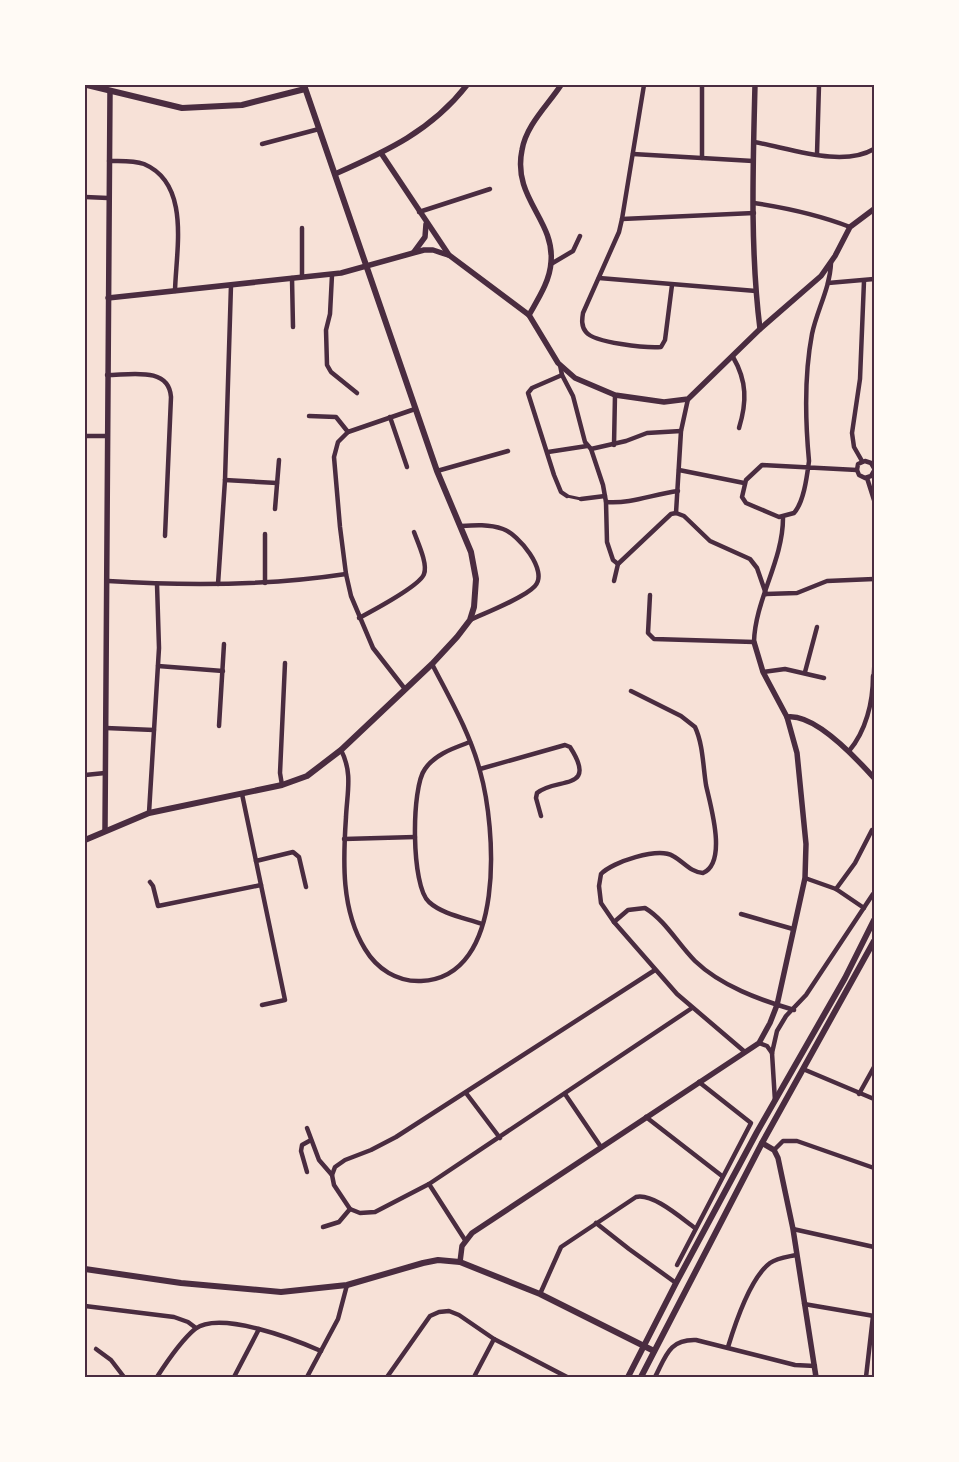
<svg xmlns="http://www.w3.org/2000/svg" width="959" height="1462" font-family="'Work Sans',sans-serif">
  <rect width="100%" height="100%" fill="#f7e1d7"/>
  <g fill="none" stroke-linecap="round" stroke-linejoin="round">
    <g stroke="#4a2c40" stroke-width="3">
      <polyline points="567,496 581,499"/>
      <polyline points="873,676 874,657"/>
    </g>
    <g stroke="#4a2c40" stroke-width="4.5">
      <path d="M 644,85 L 622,219 L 619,232 L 583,313 C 582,319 581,326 586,332 C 594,343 647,348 661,347 L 665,340 L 672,285"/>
      <polyline points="702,85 702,158"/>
      <path d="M 754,142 C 789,148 842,168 874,149"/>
      <polyline points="262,144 319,129"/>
      <polyline points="633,154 753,161"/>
      <polyline points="817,154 819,85"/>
      <path d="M 109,161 C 120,161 133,160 144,164 C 191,184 176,250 175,291"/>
      <polyline points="85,197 108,198"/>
      <path d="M 754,203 C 787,208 819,215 850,227"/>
      <polyline points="419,212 490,189"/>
      <polyline points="622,219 754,213"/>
      <polyline points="302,228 302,277"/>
      <path d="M 831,263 C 830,288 817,310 812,334 C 804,376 805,418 809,461 C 807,476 804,502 794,513 L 779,517 L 746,503 L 742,497 L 746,480 L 762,465 L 857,470"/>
      <polyline points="551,264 573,251 580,236"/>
      <polyline points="332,275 330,314 326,330 327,365 331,372 357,393"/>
      <polyline points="292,278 293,327"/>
      <polyline points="599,278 756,291"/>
      <polyline points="828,283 874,279"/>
      <path d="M 733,357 C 747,381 747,402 739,428"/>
      <polyline points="560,365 562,375 573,396 585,442 591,449 603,485 606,502 607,542 613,560 618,564"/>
      <path d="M 107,375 C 130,375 169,366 171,397 L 165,536"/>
      <polyline points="562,375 532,388 528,393 554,475 561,492 567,496"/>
      <polyline points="309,416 336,417 348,432"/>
      <polyline points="390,417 407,467"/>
      <polyline points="85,436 106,436"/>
      <polyline points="614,445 615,395"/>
      <polyline points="591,449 626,441 647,433 681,431"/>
      <polyline points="548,452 587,446"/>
      <polyline points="862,461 854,447 852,433 860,379 864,281"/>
      <polyline points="874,468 871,463 865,461 858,464 857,470 859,475 865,478 871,476 874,471"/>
      <polyline points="679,470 744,483"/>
      <polyline points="437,471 508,451"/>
      <polyline points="867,478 874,500"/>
      <polyline points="225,480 277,483"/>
      <polyline points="581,499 605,496"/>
      <path d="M 606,502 C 632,504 653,494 678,491"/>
      <polyline points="275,509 279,460"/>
      <polyline points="676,513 684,516 710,541 750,559 757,568 766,594"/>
      <polyline points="676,513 681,431 688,399"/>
      <path d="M 461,526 C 475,525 489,524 503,529 C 518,534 549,571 535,586 C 524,598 485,613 470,620"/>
      <path d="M 108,581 C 187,586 267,586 346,574"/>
      <polyline points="614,581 618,564 671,514 676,513"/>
      <polyline points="265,583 265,534"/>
      <polyline points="218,584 225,480 231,285"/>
      <polyline points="766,594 797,593 827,581 874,579"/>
      <path d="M 650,595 L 648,633 L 654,639 L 754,642 C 755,600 783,561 783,518"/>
      <path d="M 359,618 C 372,611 420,586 424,574 C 428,564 418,543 414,532"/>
      <polyline points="158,666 223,671"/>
      <polyline points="763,672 785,669 824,678"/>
      <polyline points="805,672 817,627"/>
      <polyline points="405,689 373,648 351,596 346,574 340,527 334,457 338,442 348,432 415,409"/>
      <path d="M 631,691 L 681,716 L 695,727 C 703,744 703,766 706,785 C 710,804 728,862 703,873 C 690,872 684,862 673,856 C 658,847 612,862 601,874 L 599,886 L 601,903 L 614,922 L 677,994 L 745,1052"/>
      <polyline points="219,726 224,644"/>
      <polyline points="106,728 154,730"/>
      <path d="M 470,742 C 454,748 435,754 425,769 C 411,787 411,887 429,902 C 442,914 465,918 482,924"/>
      <path d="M 341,750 C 353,773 347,793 346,817 C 343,861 341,910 365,949 C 377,969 397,982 421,981 C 507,978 496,827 480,771 C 470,733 450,699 432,664"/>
      <path d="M 849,751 C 866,731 873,702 873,676"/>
      <path d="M 480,769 L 565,745 L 570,747 C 599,792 555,777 537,793 L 536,798 L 541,816"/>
      <polyline points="85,775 105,773"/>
      <polyline points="282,785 280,773 285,663"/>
      <polyline points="242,794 285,1000 262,1005"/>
      <polyline points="149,813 159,648 157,584"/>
      <polyline points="344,839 415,837"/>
      <polyline points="256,861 293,852 299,857 306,887"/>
      <polyline points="805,878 836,889 864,908"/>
      <polyline points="150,882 153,886 158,906 261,885"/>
      <polyline points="836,889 855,863 872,830"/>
      <polyline points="741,914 793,929"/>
      <path d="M 614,922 L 628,910 L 645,908 C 665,920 678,944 695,961 C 721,986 760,1000 794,1010"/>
      <polyline points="655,970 396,1137 371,1150 345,1160 335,1167 332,1175 334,1185 350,1209 360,1213 375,1212 429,1184 692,1008"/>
      <polyline points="759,1043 767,1046 772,1053"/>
      <polyline points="803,1069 874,1099"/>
      <polyline points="466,1093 500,1138"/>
      <polyline points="565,1094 601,1147"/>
      <polyline points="859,1094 874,1067"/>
      <polyline points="775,1101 772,1053 777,1031 786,1016 806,995 873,894"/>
      <polyline points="646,1117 722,1176"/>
      <polyline points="307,1128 319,1160 332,1175"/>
      <polyline points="774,1150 783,1141 797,1141 874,1168"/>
      <polyline points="307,1172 301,1151 302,1145 311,1140"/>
      <polyline points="429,1184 465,1240"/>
      <polyline points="596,1223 629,1249 676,1283"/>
      <polyline points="323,1227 339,1222 350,1209"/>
      <polyline points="793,1229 874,1247"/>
      <polyline points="677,1265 751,1123 699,1082"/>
      <path d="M 540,1294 L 561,1247 L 636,1197 C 653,1193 681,1218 695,1228"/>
      <polyline points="804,1304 874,1316"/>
      <polyline points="85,1306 174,1317 188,1322 196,1328"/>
      <path d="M 728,1347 C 735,1324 750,1278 770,1263 C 777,1258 787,1257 796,1255"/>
      <polyline points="96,1349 111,1360 124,1377"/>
      <path d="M 157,1377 C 166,1363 183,1339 195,1329 C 220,1310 296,1340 321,1351"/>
      <polyline points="234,1377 259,1329"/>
      <polyline points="307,1377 338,1319 347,1285"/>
      <polyline points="387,1377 430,1316 439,1312 449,1311 459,1315 494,1339 567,1377"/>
      <polyline points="474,1377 494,1339"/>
      <path d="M 655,1377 C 666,1356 669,1339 696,1340 L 795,1365 L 815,1366"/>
      <polyline points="866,1377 873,1316"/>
    </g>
    <g stroke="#4a2c40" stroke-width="5.5">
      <path d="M 755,85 C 753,166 750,249 760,329"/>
      <polyline points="381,153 449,255 529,315 558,363 575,378 615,395 664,402 688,399 760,329 821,276 835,256 850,227 874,209"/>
      <path d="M 335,174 C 387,151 431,131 467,85"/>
      <polyline points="414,252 425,237 426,224"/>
      <polyline points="108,298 341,273 424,250 433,250 448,255"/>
      <path d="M 529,315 C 538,299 550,281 551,262 C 555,220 512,198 522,150 C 526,125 548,105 561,85"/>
      <path d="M 787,717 C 814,713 857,759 874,778"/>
      <polyline points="105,830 110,91"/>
      <polyline points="762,1143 774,1150 778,1158 793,1229 816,1377"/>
      <polyline points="460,1262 462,1246 472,1233 759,1043 770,1023 777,1005 805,878 806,844 797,753 787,717 763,672 754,642"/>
    </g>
    <g stroke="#4a2c40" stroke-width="6">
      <polyline points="87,85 182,108 242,105 305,89"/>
      <polyline points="85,840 149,813 282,785 307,776 341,750 432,664 457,637 470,620 474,607 476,579 471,552 437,471 304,85"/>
      <polyline points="85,1269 181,1283 281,1292 347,1285 423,1263 438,1260 460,1262 540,1294 654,1351"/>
      <polyline points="628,1377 676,1283 757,1132 845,978 874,920"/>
      <polyline points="641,1377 762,1143 874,941"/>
    </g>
  </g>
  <rect width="959" height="1462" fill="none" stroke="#fffaf5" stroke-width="172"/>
  <rect x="86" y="86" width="787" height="1290" fill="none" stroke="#4a2c40" stroke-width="2"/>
</svg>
